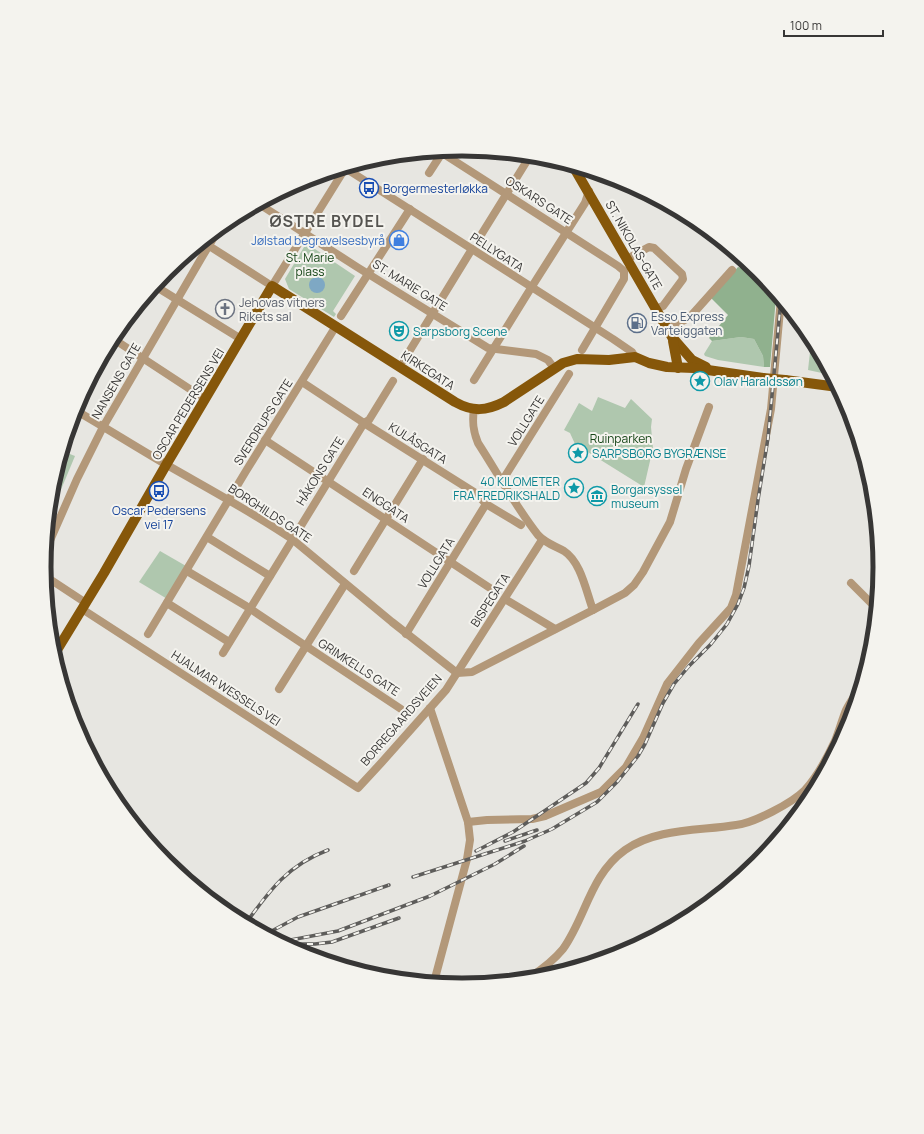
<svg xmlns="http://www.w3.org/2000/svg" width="924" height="1134" font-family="Manrope,sans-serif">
  <rect width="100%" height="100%" fill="#e7e6e1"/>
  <g fill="#afc7ae">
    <polygon points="309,245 355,276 333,311 336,314 334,317 289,289 285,279 304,247"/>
    <polygon points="741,337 754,339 763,356 764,367 718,360 705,356 704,354 712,341"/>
    <polygon points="817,348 831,375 808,370 810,352 812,349"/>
    <polygon points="598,397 625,408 631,399 652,419 651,427 653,448 644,487 575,444 570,433 564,430 579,403 592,411"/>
    <polygon points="62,451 75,456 60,492 52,488"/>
    <polygon points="160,551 186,566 169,600 139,582"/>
  </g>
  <polygon fill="#90b18e" points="738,267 745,269 776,297 770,367 764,367 763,356 754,339 741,337 712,341 709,338 728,315 711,298"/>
  <circle fill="#7ea8c4" cx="317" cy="285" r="8"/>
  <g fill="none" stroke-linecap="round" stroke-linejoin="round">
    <g stroke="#b39879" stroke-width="8">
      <polyline points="439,151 618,266 624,271 624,279 582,350"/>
      <polyline points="345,168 613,339 632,352 635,357"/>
      <polyline points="429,173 442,153"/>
      <polyline points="259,204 357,267 488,348 536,354 548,360 554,368"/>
      <polyline points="481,235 530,156"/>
      <polyline points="203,242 272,286 346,167"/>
      <polyline points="627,259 649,247 654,248 682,274 683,279 663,306 656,309"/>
      <polyline points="155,286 241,339"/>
      <polyline points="341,316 410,209"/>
      <polyline points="668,329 690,317 732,270"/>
      <polyline points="112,338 205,399"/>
      <polyline points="404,360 472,249"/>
      <polyline points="474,380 531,288 585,203 589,191"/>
      <polyline points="302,382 364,423 477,494 486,504 521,525"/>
      <polyline points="841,394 840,400 848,407"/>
      <path d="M 474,409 C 472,422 473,431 478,443 C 498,474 516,507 538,535 C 545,543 555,546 564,551 C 581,562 586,591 593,610 L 625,593 L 634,585 L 643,572 L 670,522 L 686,469 L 709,407"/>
      <path d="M 75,410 C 106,428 136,447 167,465 C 209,489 252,512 292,539 L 392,622 L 457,673"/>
      <polyline points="265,440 493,590"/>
      <polyline points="502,481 569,374"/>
      <polyline points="207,537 270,576"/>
      <polyline points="45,552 77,479 103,427 202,257 220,227"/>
      <polyline points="187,571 246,606 306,646 345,584"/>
      <polyline points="354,571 423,459"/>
      <polyline points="45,576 86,603"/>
      <polyline points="851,583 876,608"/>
      <polyline points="878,585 878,576 880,571"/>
      <polyline points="505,599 555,629"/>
      <polyline points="167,603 229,642"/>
      <polyline points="82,609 358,788 382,762 446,690 542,540"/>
      <polyline points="148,634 246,471 336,326"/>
      <polyline points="406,634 486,504"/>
      <polyline points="223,653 364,423 369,420 393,381"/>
      <polyline points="457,673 472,672 593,610"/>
      <polyline points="279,689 306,646 401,709"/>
      <polyline points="430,708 468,822 470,840 467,859 434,982"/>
      <polyline points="468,822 487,820 532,819 545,816 601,792 626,767 643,738 667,684 699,643 731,608 736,595 771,409 781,299"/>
      <path d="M 529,978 C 541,970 554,960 563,949 C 586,917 590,875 625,850 C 656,828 700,831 736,825 C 754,823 792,803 805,790 C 816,778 828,756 835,741 C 839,731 842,720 846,710 C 850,702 856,694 860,687"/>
    </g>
    <g stroke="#86570a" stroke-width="10">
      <polyline points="573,166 672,337 692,360 706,367"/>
      <polyline points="673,341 678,368"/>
      <polyline points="785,380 838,387"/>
      <path d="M 54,655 L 104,573 L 166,465 L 272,286 L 455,402 C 473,412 486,411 504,402 L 563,363 L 577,359 L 609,360 L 635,357 L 649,363 L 667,367 L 694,368 L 763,378"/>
    </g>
    <defs>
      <g id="rail">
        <polyline points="685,214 705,234"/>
        <polyline points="732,251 770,286"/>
        <polyline points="505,841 537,830"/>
        <polyline points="476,851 513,832 586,783 599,768 638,704"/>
        <polyline points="413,877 525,841 552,829 597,802 618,781 638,756 645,744 663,703 674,684 689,666 711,644 727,624 738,604 744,588 749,566 758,500 768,438 781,299"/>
        <path d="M 246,923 C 270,890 288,865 328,850"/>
        <polyline points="266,934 298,917 389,885"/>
        <polyline points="280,942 338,931 430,896 495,864 524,846"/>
        <polyline points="295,944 315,944 332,942 399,918"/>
      </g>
    </defs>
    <use href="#rail" stroke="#5e5d5b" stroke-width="3.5"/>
    <use href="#rail" stroke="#f4f3ee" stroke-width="2" stroke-dasharray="6" stroke-linecap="butt"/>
    <polyline stroke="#86570a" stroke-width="10" points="763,378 785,380"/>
  </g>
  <defs>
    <symbol id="bus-ring" viewBox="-11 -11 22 22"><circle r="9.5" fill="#f4f3ee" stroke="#1a4fb4" stroke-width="1.5"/><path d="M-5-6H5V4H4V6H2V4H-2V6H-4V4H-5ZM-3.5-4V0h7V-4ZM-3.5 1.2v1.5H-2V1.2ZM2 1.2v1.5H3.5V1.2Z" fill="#1a4fb4"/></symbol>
    <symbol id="shop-ring" viewBox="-11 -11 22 22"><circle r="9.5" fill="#f4f3ee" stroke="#3f7fe0" stroke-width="1.5"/><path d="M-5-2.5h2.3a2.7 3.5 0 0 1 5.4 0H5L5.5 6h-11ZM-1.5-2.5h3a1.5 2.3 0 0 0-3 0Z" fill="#3f7fe0"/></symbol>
    <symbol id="church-ring" viewBox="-11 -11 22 22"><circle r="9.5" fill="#f4f3ee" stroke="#6b7280" stroke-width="1.5"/><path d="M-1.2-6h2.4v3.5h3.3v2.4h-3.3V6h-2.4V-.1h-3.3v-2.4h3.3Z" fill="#6b7280"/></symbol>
    <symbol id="fuel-ring" viewBox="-11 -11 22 22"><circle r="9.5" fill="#f4f3ee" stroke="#5c6f8a" stroke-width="1.5"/><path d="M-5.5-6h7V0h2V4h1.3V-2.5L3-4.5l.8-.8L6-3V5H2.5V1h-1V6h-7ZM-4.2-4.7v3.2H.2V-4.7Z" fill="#5c6f8a"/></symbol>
    <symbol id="theatre-ring" viewBox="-11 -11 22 22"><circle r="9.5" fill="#f4f3ee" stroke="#0f9aa8" stroke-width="1.5"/><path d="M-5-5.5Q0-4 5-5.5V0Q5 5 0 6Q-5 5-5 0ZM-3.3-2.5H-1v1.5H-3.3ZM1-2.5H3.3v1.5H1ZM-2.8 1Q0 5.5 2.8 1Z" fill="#0f9aa8"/></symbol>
    <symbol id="sight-ring" viewBox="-11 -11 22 22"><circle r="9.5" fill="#f4f3ee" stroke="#0f9aa8" stroke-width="1.5"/><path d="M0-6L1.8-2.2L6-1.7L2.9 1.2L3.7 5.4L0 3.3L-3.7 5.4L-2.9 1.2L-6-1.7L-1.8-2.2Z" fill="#0f9aa8"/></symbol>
    <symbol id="museum-ring" viewBox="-11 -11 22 22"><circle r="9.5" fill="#f4f3ee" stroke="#0f9aa8" stroke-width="1.5"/><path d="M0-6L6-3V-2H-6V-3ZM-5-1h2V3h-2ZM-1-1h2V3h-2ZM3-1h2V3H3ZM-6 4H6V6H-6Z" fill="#0f9aa8"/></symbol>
  </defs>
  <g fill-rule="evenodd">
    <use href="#bus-ring" x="358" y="177" width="22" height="22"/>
    <use href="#shop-ring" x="388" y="229" width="22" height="22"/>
    <use href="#church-ring" x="214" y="298" width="22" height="22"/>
    <use href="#fuel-ring" x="626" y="312" width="22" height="22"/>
    <use href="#theatre-ring" x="388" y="320" width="22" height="22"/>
    <use href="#sight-ring" x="689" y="370" width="22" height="22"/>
    <use href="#sight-ring" x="567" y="442" width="22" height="22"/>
    <use href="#sight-ring" x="563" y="477" width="22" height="22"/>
    <use href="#bus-ring" x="148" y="480" width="22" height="22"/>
    <use href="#museum-ring" x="586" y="485" width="22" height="22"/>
  </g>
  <g text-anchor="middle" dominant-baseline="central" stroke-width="4" stroke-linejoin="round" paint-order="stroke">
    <g font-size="12" fill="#164399" stroke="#f4f3ee" text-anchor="start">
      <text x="383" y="188">Borgermesterløkka</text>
      <text x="159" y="510" text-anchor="middle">Oscar Pedersens<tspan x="159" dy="14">vei 17</tspan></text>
    </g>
    <g font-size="12" fill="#373635" stroke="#f4f3ee">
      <text transform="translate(539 200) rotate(33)">OSKARS GATE</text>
      <text transform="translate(634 245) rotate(60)">ST. NIKOLAS-GATE</text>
      <text transform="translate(497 252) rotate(33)">PELLYGATA</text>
      <text transform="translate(410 285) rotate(32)">ST. MARIE GATE</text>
      <text transform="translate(428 370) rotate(33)">KIRKEGATA</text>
      <text transform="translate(116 381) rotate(-60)">NANSENS GATE</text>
      <text transform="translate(188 404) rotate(-59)">OSCAR PEDERSENS VEI</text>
      <text transform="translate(526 421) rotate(-58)">VOLLGATE</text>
      <text transform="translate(263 422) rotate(-58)">SVERDRUPS GATE</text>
      <text transform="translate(418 443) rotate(32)">KULÅSGATA</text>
      <text transform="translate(320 471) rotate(-58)">HÅKONS GATE</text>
      <text transform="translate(386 505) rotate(34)">ENGGATA</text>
      <text transform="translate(270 513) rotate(33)">BORGHILDS GATE</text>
      <text transform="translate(436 563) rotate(-58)">VOLLGATA</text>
      <text transform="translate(490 600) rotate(-57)">BISPEGATA</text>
      <text transform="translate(359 667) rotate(33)">GRIMKELLS GATE</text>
      <text transform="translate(226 688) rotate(33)">HJALMAR WESSELS VEI</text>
      <text transform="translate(401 720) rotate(-49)">BORREGAARDSVEIEN</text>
    </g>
    <g font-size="12" fill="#366cbe" stroke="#f4f3ee" text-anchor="end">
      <text x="385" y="240">Jølstad begravelsesbyrå</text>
    </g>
    <g font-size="12" fill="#174618" stroke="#f4f3ee">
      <text x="310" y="257">St. Marie<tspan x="310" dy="14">plass</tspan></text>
      <text x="621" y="438">Ruinparken</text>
    </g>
    <g font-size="12" fill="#5b616d" stroke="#f4f3ee" text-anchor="start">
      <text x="239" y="302">Jehovas vitners<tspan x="239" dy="14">Rikets sal</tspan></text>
    </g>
    <g font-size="12" fill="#4e5e75" stroke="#f4f3ee" text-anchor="start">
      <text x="651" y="316">Esso Express<tspan x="651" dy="14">Varteiggaten</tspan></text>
    </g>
    <g font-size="12" fill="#0d838f" stroke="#f4f3ee" text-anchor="start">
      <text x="413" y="331">Sarpsborg Scene</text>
      <text x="714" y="381">Olav Haraldssøn</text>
      <text x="592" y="453">SARPSBORG BYGRÆNSE</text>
      <text x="560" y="481" text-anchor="end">40 KILOMETER<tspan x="560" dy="14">FRA FREDRIKSHALD</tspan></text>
      <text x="611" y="489">Borgarsyssel<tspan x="611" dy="14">museum</tspan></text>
    </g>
    <g font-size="16" font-weight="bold" letter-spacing="1" fill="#555450" stroke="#f4f3ee">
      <text x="327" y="221">ØSTRE BYDEL</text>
    </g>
  </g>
  <path d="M0 0H924V1134H0ZM51 567a411 411 0 1 1 822 0a411 411 0 1 1-822 0Z" fill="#f4f3ee" fill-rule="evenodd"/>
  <path fill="none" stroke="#373635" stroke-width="5" d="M51 567a411 411 0 1 1 822 0a411 411 0 1 1-822 0Z"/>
  <path d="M784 30v6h99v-6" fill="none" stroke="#373635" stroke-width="2"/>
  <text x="790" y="30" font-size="12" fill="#373635" stroke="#f4f3ee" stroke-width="3" paint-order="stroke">100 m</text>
</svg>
